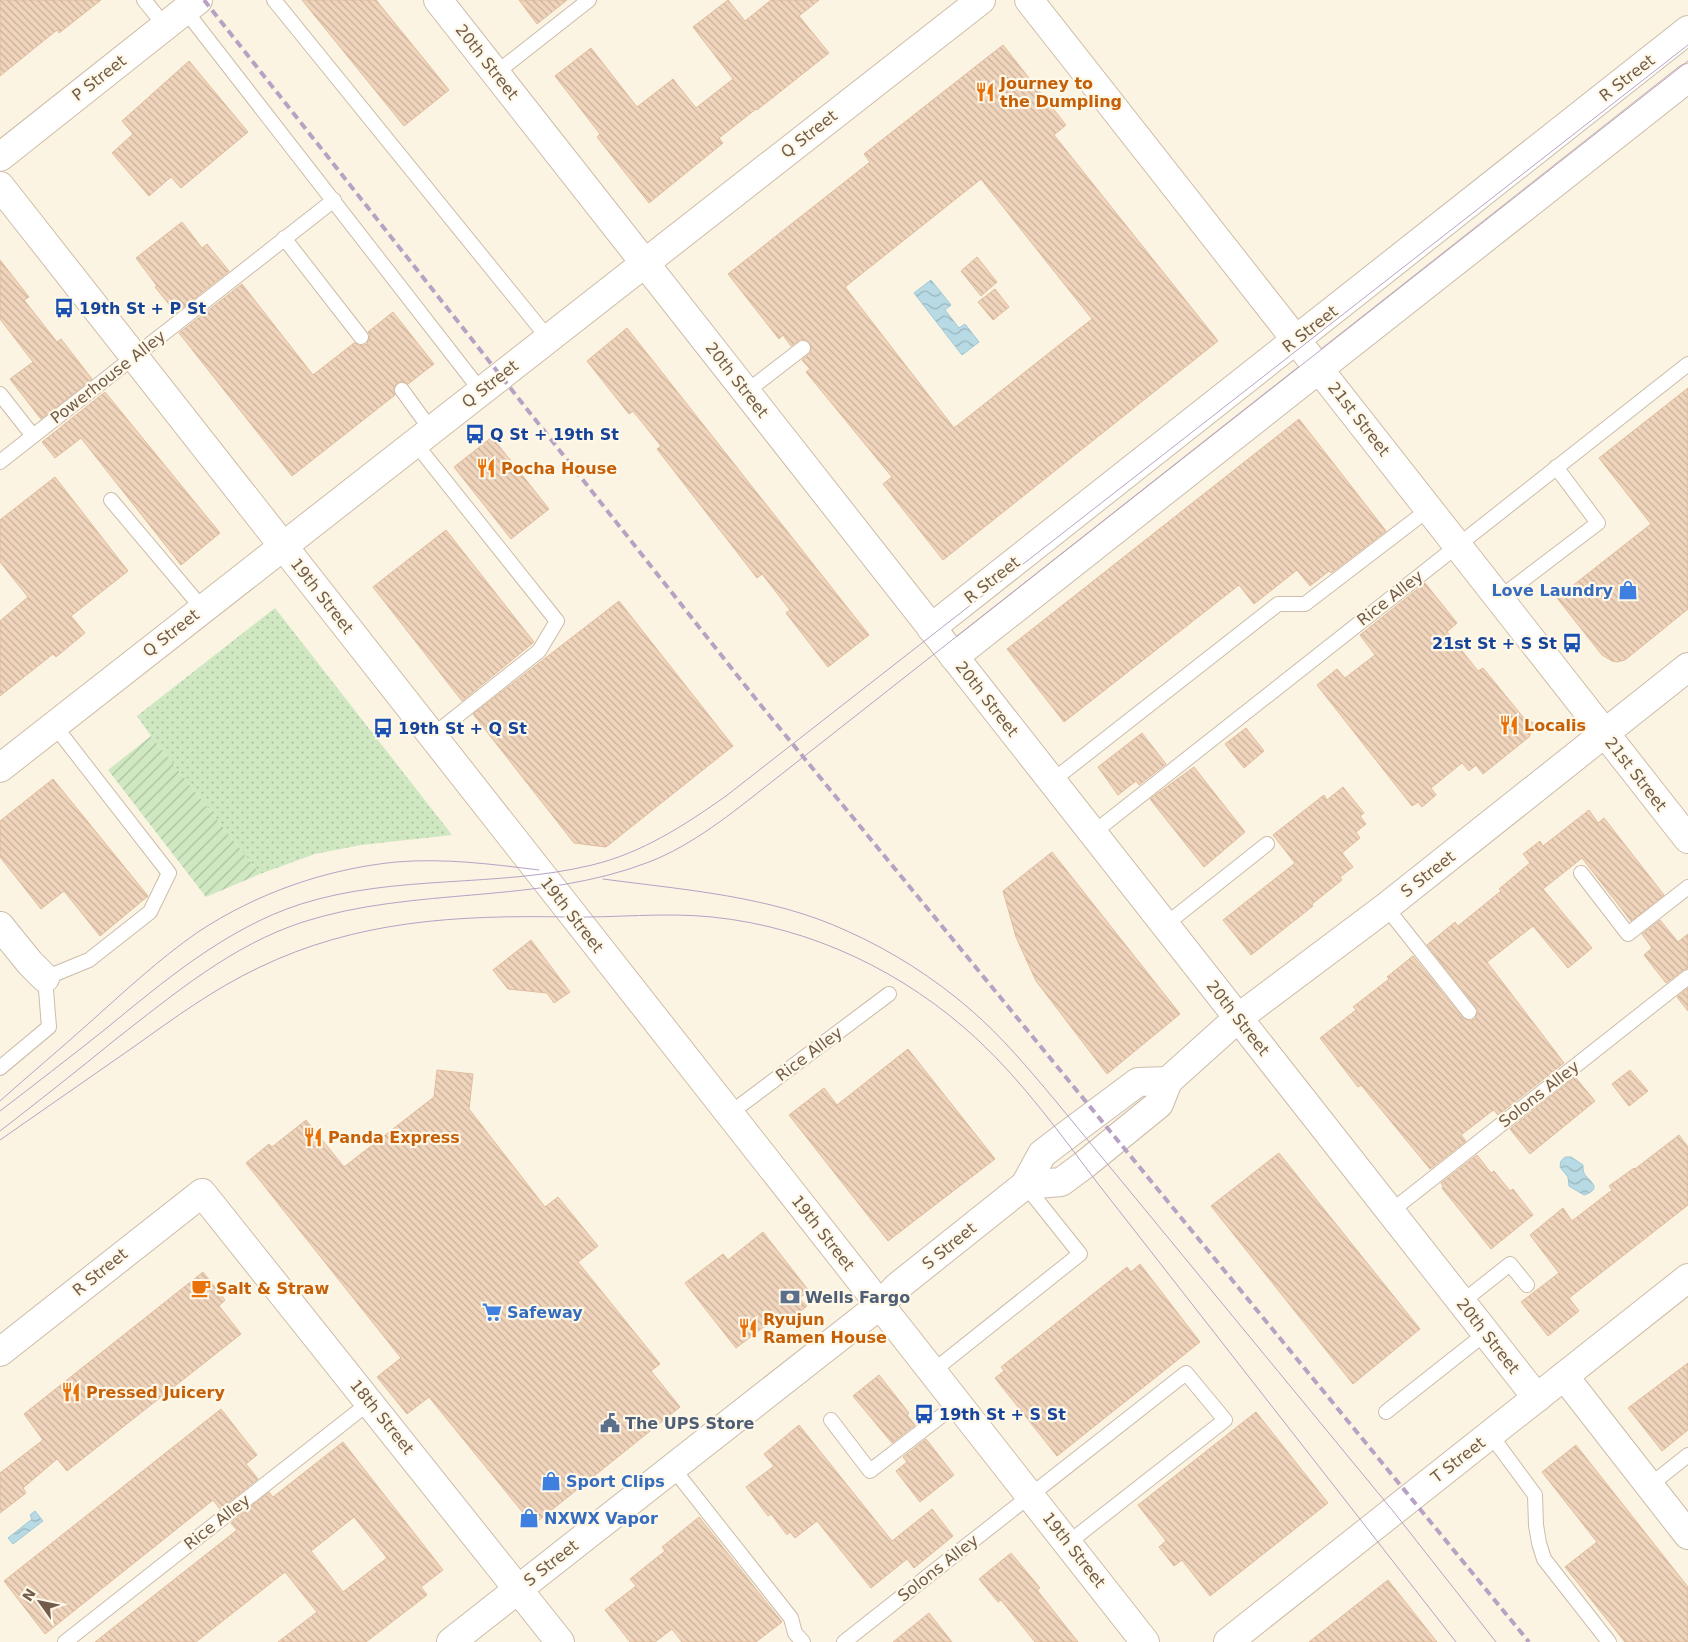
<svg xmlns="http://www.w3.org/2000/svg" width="1688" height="1642" font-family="'DejaVu Sans',sans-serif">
  <defs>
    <pattern id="park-dots" width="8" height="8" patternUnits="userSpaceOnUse" patternTransform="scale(1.25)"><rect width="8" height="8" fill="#cfe8c2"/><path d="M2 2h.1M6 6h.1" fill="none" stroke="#acbfa0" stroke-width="1.8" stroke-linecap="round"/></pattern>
    <pattern id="garden-furrows" width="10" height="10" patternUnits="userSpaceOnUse" patternTransform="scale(1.25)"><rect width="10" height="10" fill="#cfe8c2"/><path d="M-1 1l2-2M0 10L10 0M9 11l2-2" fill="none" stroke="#acbfa0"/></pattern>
    <pattern id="water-waves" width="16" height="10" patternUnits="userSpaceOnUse" patternTransform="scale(1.25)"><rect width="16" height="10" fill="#b8dae4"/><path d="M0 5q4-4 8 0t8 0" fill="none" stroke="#9ab4bb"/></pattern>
    <pattern id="building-back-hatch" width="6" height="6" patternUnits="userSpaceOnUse" patternTransform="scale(1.25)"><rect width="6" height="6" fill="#f0d5bc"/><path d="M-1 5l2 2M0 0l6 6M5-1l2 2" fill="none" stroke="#c7b09b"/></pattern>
  </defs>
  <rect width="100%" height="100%" fill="#fbf4e3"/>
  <polygon fill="url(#park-dots)" points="275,608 452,835 361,845 315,854 260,874 151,736 137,716"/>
  <polygon fill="url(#garden-furrows)" points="151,736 260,874 206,897 108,770"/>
  <g fill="url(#water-waves)" stroke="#9fc9d6">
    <polygon points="931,280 951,305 945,310 959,328 965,324 979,342 962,355 914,293"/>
    <path d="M 1565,1157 L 1571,1157 L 1583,1165 C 1583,1168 1583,1171 1584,1173 C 1587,1180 1605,1188 1584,1195 L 1569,1186 L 1568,1177 L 1560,1167 L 1561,1161 Z"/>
    <polygon points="35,1511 43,1521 13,1544 8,1538 32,1519 30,1515"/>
  </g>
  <g fill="url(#building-back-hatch)" stroke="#e2bd9d" fill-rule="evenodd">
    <polygon points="0,0 101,0 59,33 57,30 0,76"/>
    <polygon points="302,0 376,0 449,90 404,126"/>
    <polygon points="519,0 567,0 537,24"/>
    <polygon points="728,0 745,21 771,0 819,0 799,16 829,53 757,110 756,109 719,138 723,143 649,203 597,137 600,134 555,76 591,48 637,107 673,79 696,108 733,79 693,27"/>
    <path d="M 1003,45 L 1066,125 L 1054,135 L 1218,341 L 943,560 L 883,484 L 892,477 L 806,372 L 810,369 L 802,360 L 811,352 L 810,343 L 806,340 L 801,339 L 791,346 L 783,335 L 779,339 L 728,274 L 870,162 L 864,154 ZM 981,179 L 1092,319 L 954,428 L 845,287 Z"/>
    <polygon points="189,61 248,132 181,188 171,177 149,196 112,153 133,134 122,121"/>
    <polygon points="182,222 202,248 207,244 229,271 176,313 155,287 157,286 136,258"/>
    <polygon points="977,257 997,282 981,296 961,271"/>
    <polygon points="0,260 29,297 24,300 57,342 61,339 92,379 41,419 10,379 33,362 0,319"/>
    <polygon points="242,284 313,375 354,343 362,346 367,344 370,336 368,332 393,312 434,364 408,384 402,381 397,383 393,390 395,395 292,476 179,333"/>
    <polygon points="995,289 1009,307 993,320 978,302"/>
    <polygon points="627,328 869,635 828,667 786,613 790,610 762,574 757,578 657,449 661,446 633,411 629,414 587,361"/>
    <polygon points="1688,388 1688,609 1625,660 1617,662 1612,661 1602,655 1557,598 1651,524 1599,458"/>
    <polygon points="105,392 220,533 181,565 81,438 55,458 42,442"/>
    <polygon points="1299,419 1386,531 1331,573 1329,571 1310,586 1297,570 1254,604 1239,585 1064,722 1007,649"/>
    <polygon points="492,437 549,509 511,539 454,467"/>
    <polygon points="55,477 128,571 71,616 85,633 56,657 53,654 0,696 0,621 28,597 0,562 0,520"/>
    <polygon points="446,530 534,642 462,701 373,587"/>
    <polygon points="1425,583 1457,623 1447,632 1478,671 1483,668 1523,717 1535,724 1529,737 1483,774 1476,765 1469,771 1462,763 1431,788 1436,795 1422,807 1418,802 1412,806 1317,685 1337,669 1345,678 1375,655 1360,635"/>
    <polygon points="619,601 733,746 606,847 574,843 473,714"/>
    <polygon points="1246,728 1264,751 1244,768 1225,744"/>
    <polygon points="1142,733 1166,764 1139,785 1136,781 1118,795 1098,767"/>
    <polygon points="1194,767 1245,832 1204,867 1150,799"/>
    <polygon points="53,779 148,896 100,936 64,891 41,909 0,857 0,821"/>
    <polygon points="1343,787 1364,813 1360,816 1366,824 1356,832 1360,838 1342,853 1353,867 1340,877 1342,880 1312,904 1313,906 1251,955 1223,920 1295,863 1273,835 1324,795 1327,800"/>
    <polygon points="1589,810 1598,823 1604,818 1664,895 1631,921 1582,858 1543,889 1592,948 1568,968 1533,926 1487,962 1564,1063 1498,1115 1494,1110 1492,1111 1461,1135 1466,1141 1430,1169 1361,1085 1358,1087 1320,1038 1356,1010 1353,1007 1389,979 1387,977 1413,956 1462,1017 1470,1021 1475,1019 1478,1011 1476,1007 1427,945 1455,922 1458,926 1501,891 1499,889 1530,863 1523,854 1540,841 1543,846"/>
    <polygon points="1052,852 1180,1014 1107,1074 1036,981 1016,937 1003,891"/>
    <polygon points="1660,920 1678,942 1688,934 1688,968 1683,970 1666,983 1644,955 1652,948 1642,934"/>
    <polygon points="531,940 570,992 554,1003 547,993 508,989 493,970"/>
    <polygon points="1688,988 1688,1011 1677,997"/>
    <polygon points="908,1049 995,1159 888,1241 789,1115 824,1088 837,1105"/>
    <polygon points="437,1070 473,1074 469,1109 545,1207 558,1197 598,1246 578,1262 660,1364 651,1371 680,1407 533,1525 429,1397 407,1414 377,1377 401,1358 246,1163 269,1144 272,1147 306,1120 344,1167 434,1097"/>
    <polygon points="1630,1070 1648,1091 1629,1106 1612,1084"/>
    <polygon points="1575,1077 1595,1101 1530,1154 1510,1129"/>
    <polygon points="1679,1135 1688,1147 1688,1205 1569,1298 1579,1311 1548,1336 1521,1302 1559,1273 1530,1235 1563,1208 1572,1221 1612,1190 1609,1186 1634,1168 1635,1169"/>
    <polygon points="1279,1153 1420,1329 1353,1384 1211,1206"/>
    <polygon points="1477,1155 1491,1173 1494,1171 1510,1191 1513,1189 1533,1215 1491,1249 1442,1188 1443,1186 1441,1183"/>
    <polygon points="763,1232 809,1291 799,1298 807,1306 779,1328 773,1320 736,1348 685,1283 723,1254 728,1260"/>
    <polygon points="1140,1264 1200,1342 1057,1456 995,1378 1004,1371 1001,1367 1127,1267 1131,1272"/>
    <polygon points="203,1272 225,1300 219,1306 241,1334 67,1471 57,1459 23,1488 26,1493 0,1513 0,1473 43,1440 24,1414"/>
    <polygon points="1688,1363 1688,1430 1662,1451 1628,1408"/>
    <polygon points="879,1375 909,1413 907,1415 915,1425 892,1443 853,1396"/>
    <polygon points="221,1409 257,1455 246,1464 258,1479 220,1509 213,1500 45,1634 4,1581"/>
    <polygon points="1256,1412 1328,1503 1210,1596 1182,1560 1174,1566 1159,1547 1166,1541 1138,1505"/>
    <polygon points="799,1425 892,1541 932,1509 953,1536 914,1568 907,1559 871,1588 817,1521 795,1538 790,1532 787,1535 771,1514 768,1516 746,1487 774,1466 764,1454"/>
    <polygon points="926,1439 954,1475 920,1502 896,1471 907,1462 903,1457"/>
    <path d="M 343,1442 L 443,1570 L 421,1587 L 427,1595 L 366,1642 L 278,1642 L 317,1612 L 285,1572 L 196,1642 L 95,1642 L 237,1530 L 231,1523 L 269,1492 L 273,1497 ZM 354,1517 L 387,1558 L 343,1592 L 311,1551 Z"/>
    <polygon points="1576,1445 1688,1587 1688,1642 1625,1642 1565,1567 1597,1542 1542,1472"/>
    <polygon points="699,1517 782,1622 756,1642 682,1642 672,1629 655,1642 630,1642 605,1610 636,1586 630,1579 665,1551 662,1547"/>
    <polygon points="1011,1553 1040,1588 1037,1590 1078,1642 1035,1642 1001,1600 998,1602 979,1579"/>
    <polygon points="1388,1580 1437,1642 1309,1642"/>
    <polygon points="929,1613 952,1642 893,1642"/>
  </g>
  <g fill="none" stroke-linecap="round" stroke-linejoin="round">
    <defs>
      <g id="lane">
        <polyline points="144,0 165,26"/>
        <polyline points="274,0 548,338"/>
        <polyline points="185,10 481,391"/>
        <polyline points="496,73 589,0"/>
        <polyline points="284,238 361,337"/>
        <polyline points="402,390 431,430"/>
        <polyline points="746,392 803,348"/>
        <polyline points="0,394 33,436"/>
        <polyline points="415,443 557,621 539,651 432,736"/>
        <polyline points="0,462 334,200"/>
        <polyline points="111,500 202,608"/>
        <polyline points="1498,599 1598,523 1556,467"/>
        <polyline points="1052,781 1278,604 1305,604 1429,509"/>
        <polyline points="1093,833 1688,364"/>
        <polyline points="1581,873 1628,934 1688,887"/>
        <polyline points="1386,907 1469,1012"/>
        <polyline points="1165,925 1267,844"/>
        <polyline points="0,1068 49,1027 45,978 89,960 150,912 169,873 54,725"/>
        <polyline points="729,1114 889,994"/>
        <polyline points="1390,1212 1688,977"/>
        <polyline points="1462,1302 1510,1264 1527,1285"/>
        <polyline points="933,1371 1080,1254 1025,1185"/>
        <polyline points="1386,1412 1486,1333"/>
        <polyline points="831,1420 870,1471 958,1403"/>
        <polyline points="1490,1434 1535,1495 1536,1525 1539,1543 1544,1559 1609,1642"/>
        <polyline points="672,1467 791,1618 795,1633 803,1642"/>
        <polyline points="1649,1486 1688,1455"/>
        <polyline points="65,1642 370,1402"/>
        <polyline points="844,1642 1186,1373 1225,1420 1068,1543"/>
      </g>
      <g id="street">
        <polyline points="438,0 1537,1398"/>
        <polyline points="931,628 1688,30"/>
        <polyline points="954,657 1688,78"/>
        <polyline points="0,926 30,963 45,978"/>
        <polyline points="1025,1185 1061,1182 1084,1165 1159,1104 1168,1081 1238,1018 1386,907 1688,667"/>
        <polyline points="0,1352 202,1193 560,1642"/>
        <polyline points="1564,1376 1688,1535"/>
        <polyline points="451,1642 880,1305 897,1287 1025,1185 1042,1154 1063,1138 1138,1082 1168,1081"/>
      </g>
      <g id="secondary">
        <polyline points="1029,0 1688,839"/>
        <polyline points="0,157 198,0"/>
        <polyline points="0,186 1145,1642"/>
        <polyline points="0,768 981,0"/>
        <polyline points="1228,1642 1688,1278"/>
      </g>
    </defs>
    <use href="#lane" stroke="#ccbcaa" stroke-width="16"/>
    <use href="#street" stroke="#ccbcaa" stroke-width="30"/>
    <use href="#secondary" stroke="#cfbda8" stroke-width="30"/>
    <use href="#lane" stroke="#fff" stroke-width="14"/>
    <use href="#street" stroke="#fff" stroke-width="28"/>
    <use href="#secondary" stroke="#fff" stroke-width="28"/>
    <g stroke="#b7a2c4" stroke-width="1">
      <path d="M 603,879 C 685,890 772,896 847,931 C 892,951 934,978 971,1010 C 1002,1037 1028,1068 1054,1099 L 1393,1511 L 1496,1642"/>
      <path d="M 0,1101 C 29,1075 59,1050 88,1024 C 124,992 159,959 198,932 C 257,893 326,869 396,862 C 444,858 491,864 539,870"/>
      <path d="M 0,1111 C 34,1085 69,1058 103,1031 C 163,982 226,928 301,904 C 396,874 497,888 592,865 C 642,853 685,825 726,796 L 1688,45"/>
      <path d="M 0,1131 C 39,1101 78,1070 116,1039 C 174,994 232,945 303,922 C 415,886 538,905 649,862 C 693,845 732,813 769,784 L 1688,61"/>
      <path d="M 0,1140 C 45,1109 90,1077 135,1046 C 174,1018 214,989 258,968 C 357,920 458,915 567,917 C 615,918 664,912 712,917 C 811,927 905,972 978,1040 C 1024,1083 1061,1135 1099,1185 L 1456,1642"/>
    </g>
    <polyline stroke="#b7a2c4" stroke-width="4" stroke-dasharray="8 5" stroke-linecap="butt" points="204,0 759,703 1529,1642"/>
  </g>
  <defs>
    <symbol id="restaurant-bare" viewBox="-9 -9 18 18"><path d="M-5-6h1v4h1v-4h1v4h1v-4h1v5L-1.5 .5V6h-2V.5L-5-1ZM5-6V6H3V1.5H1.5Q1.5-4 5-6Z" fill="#e8710a" stroke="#fef8e9" stroke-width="2.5" paint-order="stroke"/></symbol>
    <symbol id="bus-bare" viewBox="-9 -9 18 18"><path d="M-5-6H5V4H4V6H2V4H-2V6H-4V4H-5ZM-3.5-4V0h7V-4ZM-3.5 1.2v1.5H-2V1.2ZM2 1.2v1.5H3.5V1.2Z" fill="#1a4fb4" stroke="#fef8e9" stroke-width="2.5" paint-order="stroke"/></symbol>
    <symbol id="shop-bare" viewBox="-9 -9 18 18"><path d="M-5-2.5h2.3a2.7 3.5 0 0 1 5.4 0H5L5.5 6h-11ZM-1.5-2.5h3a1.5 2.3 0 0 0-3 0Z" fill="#3f7fe0" stroke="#fef8e9" stroke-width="2.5" paint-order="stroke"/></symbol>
    <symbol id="cafe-bare" viewBox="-9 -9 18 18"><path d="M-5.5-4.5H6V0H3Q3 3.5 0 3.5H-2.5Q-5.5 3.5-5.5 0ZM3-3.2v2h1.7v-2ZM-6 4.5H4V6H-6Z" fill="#e8710a" stroke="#fef8e9" stroke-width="2.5" paint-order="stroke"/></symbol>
    <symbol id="bank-bare" viewBox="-9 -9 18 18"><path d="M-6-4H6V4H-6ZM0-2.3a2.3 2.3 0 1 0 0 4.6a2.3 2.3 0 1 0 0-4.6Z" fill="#5c6f8a" stroke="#fef8e9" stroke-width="2.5" paint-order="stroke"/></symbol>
    <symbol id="supermarket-bare" viewBox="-9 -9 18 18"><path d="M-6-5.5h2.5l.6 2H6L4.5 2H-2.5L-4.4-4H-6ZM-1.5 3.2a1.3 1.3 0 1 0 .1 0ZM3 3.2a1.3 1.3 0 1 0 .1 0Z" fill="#3f7fe0" stroke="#fef8e9" stroke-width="2.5" paint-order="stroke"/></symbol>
    <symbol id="civic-bare" viewBox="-9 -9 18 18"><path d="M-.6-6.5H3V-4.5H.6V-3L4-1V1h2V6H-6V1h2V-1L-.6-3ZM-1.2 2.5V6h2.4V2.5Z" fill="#5c6f8a" stroke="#fef8e9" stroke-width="2.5" paint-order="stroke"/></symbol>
  </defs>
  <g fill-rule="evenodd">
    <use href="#restaurant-bare" x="971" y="78" width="28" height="28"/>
    <use href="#bus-bare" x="50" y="294" width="28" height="28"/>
    <use href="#bus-bare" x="461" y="420" width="28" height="28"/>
    <use href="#restaurant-bare" x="472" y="454" width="28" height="28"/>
    <use href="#shop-bare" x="1614" y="576" width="28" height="28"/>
    <use href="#bus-bare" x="1558" y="629" width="28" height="28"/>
    <use href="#restaurant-bare" x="1495" y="711" width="28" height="28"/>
    <use href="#bus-bare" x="369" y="714" width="28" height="28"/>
    <use href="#restaurant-bare" x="299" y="1123" width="28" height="28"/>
    <use href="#cafe-bare" x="187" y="1274" width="28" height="28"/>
    <use href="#bank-bare" x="776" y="1283" width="28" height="28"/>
    <use href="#supermarket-bare" x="478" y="1298" width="28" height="28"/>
    <use href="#restaurant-bare" x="734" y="1314" width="28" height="28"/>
    <use href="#restaurant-bare" x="57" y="1378" width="28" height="28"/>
    <use href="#bus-bare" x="910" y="1400" width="28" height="28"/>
    <use href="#civic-bare" x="596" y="1409" width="28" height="28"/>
    <use href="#shop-bare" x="537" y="1467" width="28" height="28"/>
    <use href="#shop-bare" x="515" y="1504" width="28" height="28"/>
  </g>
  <g text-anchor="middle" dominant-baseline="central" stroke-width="4.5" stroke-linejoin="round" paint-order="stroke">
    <g font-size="16" fill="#735c4a" stroke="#fef8e9">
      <text transform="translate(487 62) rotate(52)">20th Street</text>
      <text transform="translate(99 78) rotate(-38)">P Street</text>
      <text transform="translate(1627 78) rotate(-38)">R Street</text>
      <text transform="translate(809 134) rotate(-38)">Q Street</text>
      <text transform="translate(1310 329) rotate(-38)">R Street</text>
      <text transform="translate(108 377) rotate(-38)">Powerhouse Alley</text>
      <text transform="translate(737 380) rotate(52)">20th Street</text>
      <text transform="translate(490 384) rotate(-38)">Q Street</text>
      <text transform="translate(1359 419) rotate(52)">21st Street</text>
      <text transform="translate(992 580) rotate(-38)">R Street</text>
      <text transform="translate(322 596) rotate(52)">19th Street</text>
      <text transform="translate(1390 598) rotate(-38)">Rice Alley</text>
      <text transform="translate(171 633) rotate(-38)">Q Street</text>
      <text transform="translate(987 699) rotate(52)">20th Street</text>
      <text transform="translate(1636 774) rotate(52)">21st Street</text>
      <text transform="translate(1428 874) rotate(-38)">S Street</text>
      <text transform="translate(572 915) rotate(52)">19th Street</text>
      <text transform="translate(1238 1018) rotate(52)">20th Street</text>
      <text transform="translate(809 1054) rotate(-37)">Rice Alley</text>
      <text transform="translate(1539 1094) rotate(-38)">Solons Alley</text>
      <text transform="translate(823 1233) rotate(52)">19th Street</text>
      <text transform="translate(949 1246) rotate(-39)">S Street</text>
      <text transform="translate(100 1272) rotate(-39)">R Street</text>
      <text transform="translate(1488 1336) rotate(52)">20th Street</text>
      <text transform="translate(382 1417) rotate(51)">18th Street</text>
      <text transform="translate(1458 1460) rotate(-38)">T Street</text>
      <text transform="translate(217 1522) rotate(-38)">Rice Alley</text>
      <text transform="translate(1074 1550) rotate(52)">19th Street</text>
      <text transform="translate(551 1563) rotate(-38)">S Street</text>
      <text transform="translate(938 1568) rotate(-38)">Solons Alley</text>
    </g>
    <g font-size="16" font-weight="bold" fill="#c56008" stroke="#fef8e9" text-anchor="start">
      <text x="1000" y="83">Journey to<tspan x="1000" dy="18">the Dumpling</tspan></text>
      <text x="501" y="468">Pocha House</text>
      <text x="1524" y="725">Localis</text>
      <text x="328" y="1137">Panda Express</text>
      <text x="216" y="1288">Salt &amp; Straw</text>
      <text x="763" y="1319">Ryujun<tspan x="763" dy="18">Ramen House</tspan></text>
      <text x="86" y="1392">Pressed Juicery</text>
    </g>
    <g font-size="16" font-weight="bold" fill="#164399" stroke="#fef8e9" text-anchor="start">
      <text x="79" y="308">19th St + P St</text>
      <text x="490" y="434">Q St + 19th St</text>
      <text x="1557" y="643" text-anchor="end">21st St + S St</text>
      <text x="398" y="728">19th St + Q St</text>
      <text x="939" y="1414">19th St + S St</text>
    </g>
    <g font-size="16" font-weight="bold" fill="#366cbe" stroke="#fef8e9" text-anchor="start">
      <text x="1613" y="590" text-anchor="end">Love Laundry</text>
      <text x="507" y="1312">Safeway</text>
      <text x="566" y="1481">Sport Clips</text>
      <text x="544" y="1518">NXWX Vapor</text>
    </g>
    <g font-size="16" font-weight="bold" fill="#4e5e75" stroke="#fef8e9" text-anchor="start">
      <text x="805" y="1297">Wells Fargo</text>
      <text x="625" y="1423">The UPS Store</text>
    </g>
  </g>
  <g transform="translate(40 1602) rotate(303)" stroke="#fef8e9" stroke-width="4" paint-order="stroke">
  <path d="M0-4L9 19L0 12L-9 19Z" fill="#735c4a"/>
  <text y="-8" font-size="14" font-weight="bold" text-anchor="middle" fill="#735c4a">N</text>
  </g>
</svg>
